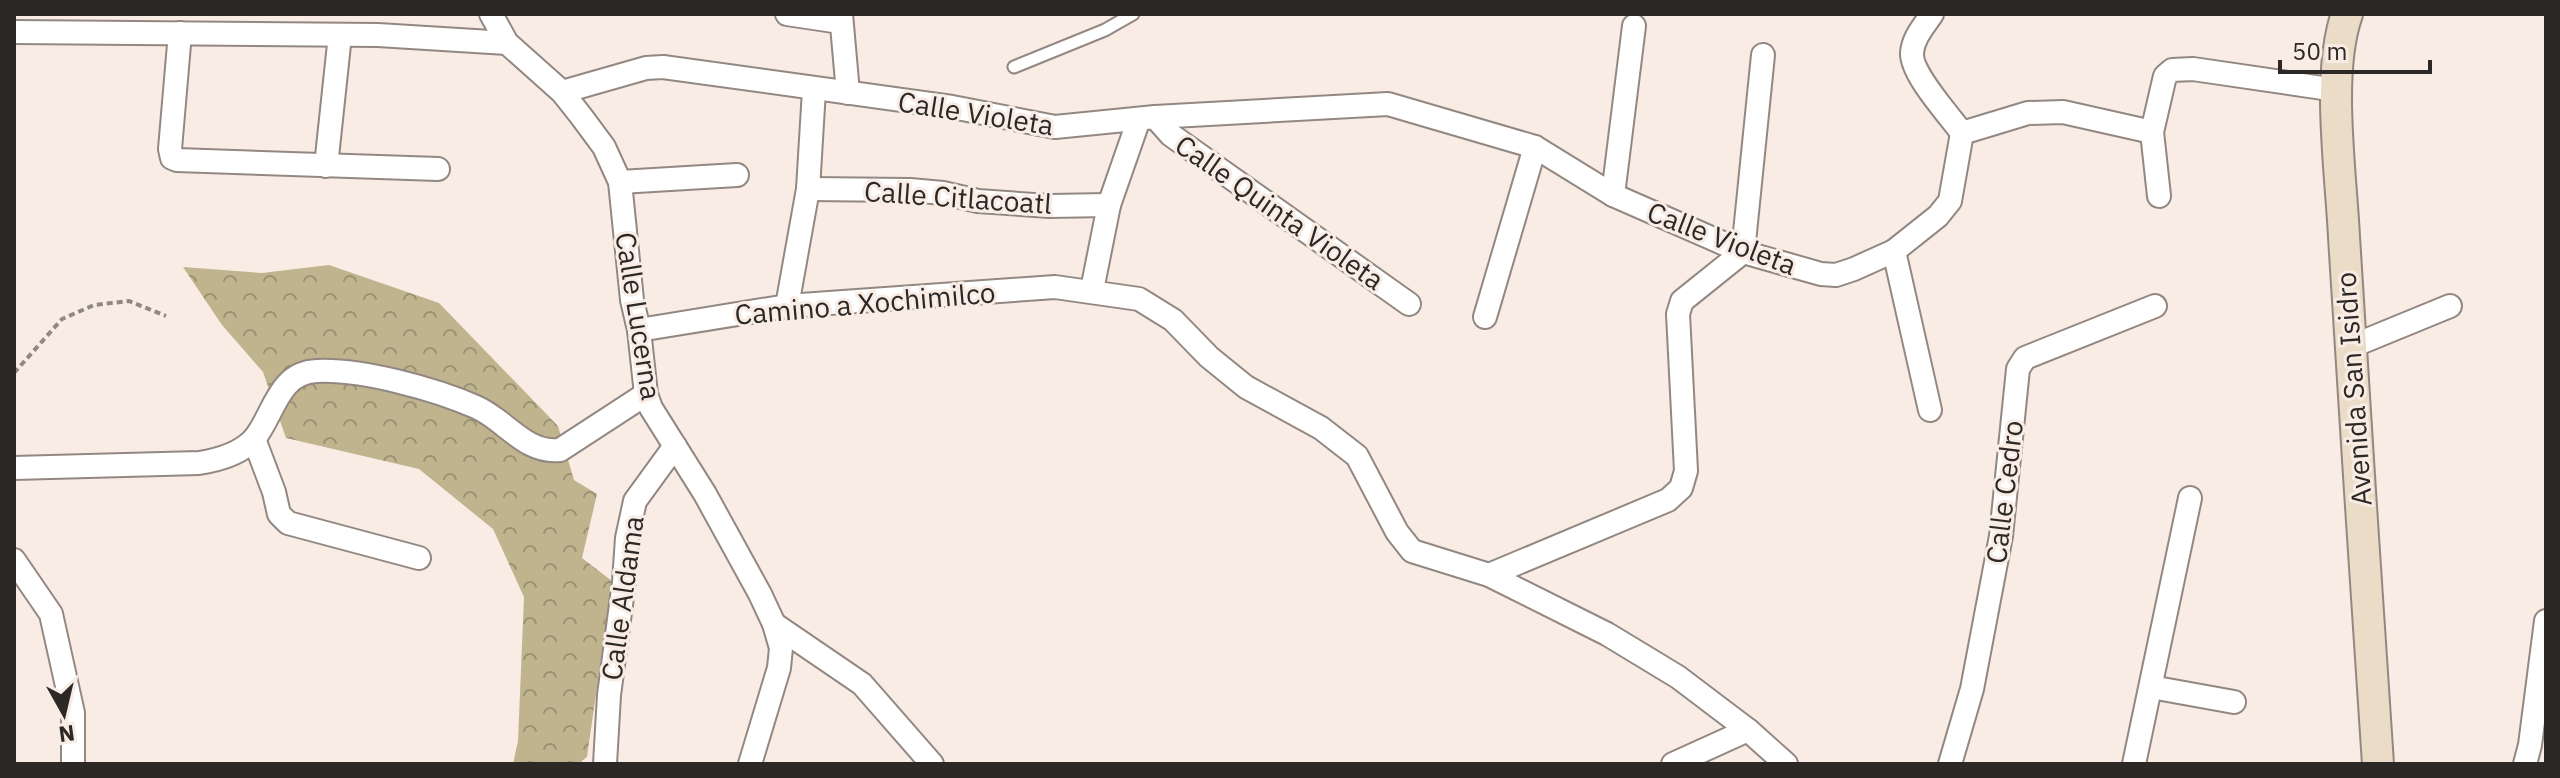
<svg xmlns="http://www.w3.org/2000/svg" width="2560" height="778" font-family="'IBM Plex Sans',sans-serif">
  <defs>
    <pattern id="forest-crowns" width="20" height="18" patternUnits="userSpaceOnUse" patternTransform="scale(2)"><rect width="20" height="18" fill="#bfb48e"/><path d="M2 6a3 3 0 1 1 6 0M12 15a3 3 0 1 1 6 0" fill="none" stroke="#9b9274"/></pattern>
  </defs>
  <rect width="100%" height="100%" fill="#f8ece5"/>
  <polygon fill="url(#forest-crowns)" points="329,265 439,303 558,426 574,480 597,494 582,558 612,581 587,757 578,764 513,764 518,741 524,597 493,529 419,469 286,438 263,372 222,325 183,267 262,273"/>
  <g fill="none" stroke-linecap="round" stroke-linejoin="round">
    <defs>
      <polyline id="service" points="1014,67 1105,30 1133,14"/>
      <g id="minor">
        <polyline points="491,14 507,43 562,92 581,116 604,147 620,182 632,300 639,330 646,394 651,408 705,494 760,594 774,624 781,648 779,668 750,764"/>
        <polyline points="787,14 840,22"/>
        <polyline points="841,14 848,93"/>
        <path d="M 1932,14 C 1924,26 1913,38 1912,53 C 1911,74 1949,115 1962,133"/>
        <polyline points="14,32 378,35 507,43"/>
        <polyline points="180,33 170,149 172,158 177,160 438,169"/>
        <polyline points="562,92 646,68 663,67 952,107 1055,127 1155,117 1388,104 1535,147 1613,195 1743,252 1821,274 1836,275 1854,269 1894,251 1938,216 1950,201 1962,133 2028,113 2063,112 2152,132 2165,76 2172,70 2193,69 2336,90"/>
        <polyline points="1155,117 1171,135 1409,304"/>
        <polyline points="2152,132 2159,196"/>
        <polyline points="326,166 340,35"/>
        <polyline points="620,182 737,175"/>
        <polyline points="808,189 910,190 943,193 978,201 1049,206 1109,205"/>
        <polyline points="1613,195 1634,26"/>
        <polyline points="1894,251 1930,410"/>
        <polyline points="1092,290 1109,205 1139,119"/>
        <polyline points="787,306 808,189 814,90"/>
        <polyline points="1485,317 1535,147"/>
        <polyline points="639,330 787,306 1055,287 1139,299 1173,320 1209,357 1246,387 1321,428 1357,456 1397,532 1412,551 1489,575 1607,634 1678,677 1748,730 1786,764"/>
        <polyline points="2350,347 2450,306"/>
        <polyline points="254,439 274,492 279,514 288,523 419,558"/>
        <path d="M 14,468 L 199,463 C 218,460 240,454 254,439 C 274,415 278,372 317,371 C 362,369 435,389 476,407 C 506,420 525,454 560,450 L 646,394"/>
        <polyline points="14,560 51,614 73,713 73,764"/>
        <polyline points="1489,575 1668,500 1681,488 1686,471 1678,314 1682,301 1743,252 1763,55"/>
        <polyline points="774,624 862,684 932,764"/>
        <polyline points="2151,687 2234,702"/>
        <polyline points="605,764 609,695 624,582 627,538 635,501 675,446"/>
        <polyline points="1673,764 1748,730"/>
        <polyline points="1950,764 1972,689 2001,536 2018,369 2025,358 2155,306"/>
        <polyline points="2134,764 2190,498"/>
        <polyline points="2525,764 2530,745 2546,621"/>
      </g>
      <path id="secondary" d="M 2347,14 C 2326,73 2341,173 2344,237 C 2354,413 2367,588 2378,764"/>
    </defs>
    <use href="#service" stroke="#938881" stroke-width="15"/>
    <use href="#minor" stroke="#938881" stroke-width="26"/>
    <use href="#secondary" stroke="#938881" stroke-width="34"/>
    <polyline stroke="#8f8883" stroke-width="4" stroke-dasharray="6 4" stroke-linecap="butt" points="14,373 62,319 94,305 129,301 166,316"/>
    <use href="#service" stroke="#fff" stroke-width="11"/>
    <use href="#minor" stroke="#fff" stroke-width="22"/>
    <use href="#secondary" stroke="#ebdcc8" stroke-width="30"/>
  </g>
  <g text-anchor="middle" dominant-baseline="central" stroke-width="6" stroke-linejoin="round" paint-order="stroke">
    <g font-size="28" fill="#2c2825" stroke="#f8ece5">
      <text transform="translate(976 113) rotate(9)">Calle Violeta</text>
      <text transform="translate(958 197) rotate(4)">Calle Citlacoatl</text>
      <text transform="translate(1280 212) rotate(35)">Calle Quinta Violeta</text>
      <text transform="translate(1722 238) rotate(21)">Calle Violeta</text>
      <text transform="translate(865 303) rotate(-5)">Camino a Xochimilco</text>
      <text transform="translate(639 316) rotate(81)">Calle Lucerna</text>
      <text transform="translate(2353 389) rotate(-94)">Avenida San Isidro</text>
      <text transform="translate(2004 492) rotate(-83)">Calle Cedro</text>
      <text transform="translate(622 598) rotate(-82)">Calle Aldama</text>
    </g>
  </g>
  <rect width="2560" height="778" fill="none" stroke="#2c2825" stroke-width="32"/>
  <g transform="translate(64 714) rotate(172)" stroke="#f8ece5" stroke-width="6" paint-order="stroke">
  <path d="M0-6L14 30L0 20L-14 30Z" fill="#2c2825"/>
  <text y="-12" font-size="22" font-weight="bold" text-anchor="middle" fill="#2c2825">N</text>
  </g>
  <path d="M2280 60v12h150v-12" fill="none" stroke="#2c2825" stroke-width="4"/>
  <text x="2292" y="60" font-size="24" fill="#2c2825" stroke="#f8ece5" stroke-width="6" paint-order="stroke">50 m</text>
</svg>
